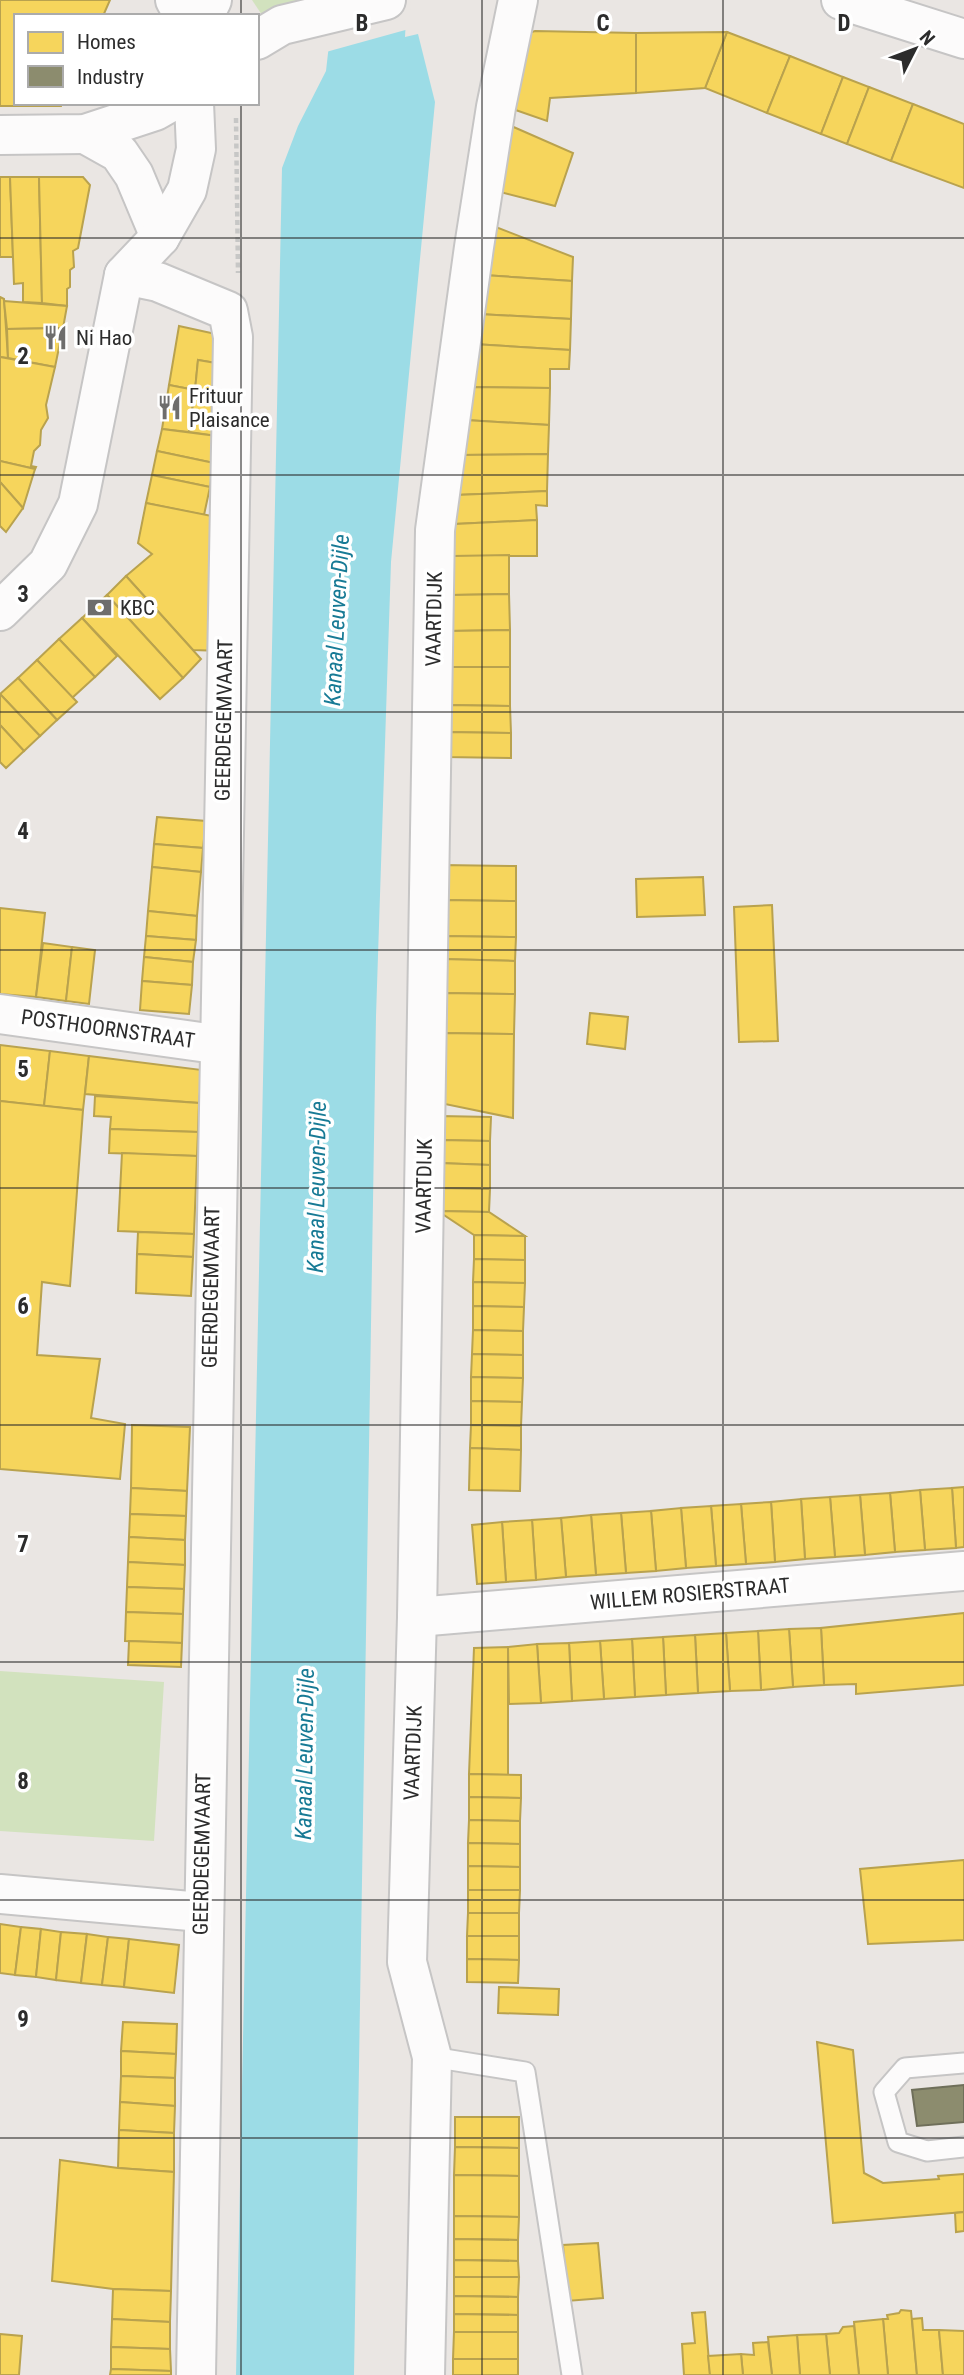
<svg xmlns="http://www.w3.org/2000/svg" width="964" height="2375" font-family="'Roboto Condensed',sans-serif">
  <rect width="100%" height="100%" fill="#eae6e3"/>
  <g fill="#d2e2be">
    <polygon points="252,0 307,0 262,15"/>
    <polygon points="0,1671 164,1682 154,1841 0,1831"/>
  </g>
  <polygon fill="#9cdce6" points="334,0 407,0 405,37 418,34 435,102 391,562 376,1016 354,2375 236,2375 282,168 298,126 326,71"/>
  <polygon fill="#eae6e3" points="330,0 411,0 409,29 326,52"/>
  <g fill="#f6d55c" stroke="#b9a24e" stroke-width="2">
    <polygon points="0,0 110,0 103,16 16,16 16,103 62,103 61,106 0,106"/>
    <polygon points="535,31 636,33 636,93 550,98 547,121 507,107 522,35"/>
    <polygon points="727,32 790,56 767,113 705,88"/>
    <polygon points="727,32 705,88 636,93 636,33"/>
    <polygon points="790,56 843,77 821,134 767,113"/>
    <polygon points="843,77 869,87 847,144 821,134"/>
    <polygon points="869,87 913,104 891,161 847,144"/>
    <polygon points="913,104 964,124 964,188 891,161"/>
    <polygon points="509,125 573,153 555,206 496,191"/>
    <polygon points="0,177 10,177 13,257 0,257"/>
    <polygon points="10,177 39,177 42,303 23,302 23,283 14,284"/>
    <polygon points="39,177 83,177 90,185 78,248 73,251 74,267 70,270 70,287 67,289 67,306 42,303"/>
    <polygon points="488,224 573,257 572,281 483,275"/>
    <polygon points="483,275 572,281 571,319 478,314"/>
    <polygon points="0,297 4,299 8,358 0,357"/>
    <polygon points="4,301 67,306 63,328 7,329"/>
    <polygon points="478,314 571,319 570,350 473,344"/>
    <polygon points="179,326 225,336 222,364 198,360 195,390 169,385"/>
    <polygon points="63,328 55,367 8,358 7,329"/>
    <polygon points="473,344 570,350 569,369 550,369 550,388 469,387"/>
    <polygon points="0,357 55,367 46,405 48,418 41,430 40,445 34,451 31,466 36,467 35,469 0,461"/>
    <polygon points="198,360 222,364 220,394 195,390"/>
    <polygon points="169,385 195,390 189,432 162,429"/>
    <polygon points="469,387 550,388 549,425 465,420"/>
    <polygon points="195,390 220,394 217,436 189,432"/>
    <polygon points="465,420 549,425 548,454 461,455"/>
    <polygon points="162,429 217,436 214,463 157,451"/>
    <polygon points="157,451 214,463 210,487 152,475"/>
    <polygon points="548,454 547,491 456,495 461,455"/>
    <polygon points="0,461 35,469 23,508 0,482"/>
    <polygon points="152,475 210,487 204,515 146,503"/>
    <polygon points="0,482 23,508 6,532 0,526"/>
    <polygon points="547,491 547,506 536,505 537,520 455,524 456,495"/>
    <polygon points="146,503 227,519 222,651 193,650 126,576 152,554 138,543"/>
    <polygon points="537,520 537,556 453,556 455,524"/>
    <polygon points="509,555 509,594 452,595 453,556"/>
    <polygon points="126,576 201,659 183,678 107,595"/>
    <polygon points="509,594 510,630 449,631 452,595"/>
    <polygon points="107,595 183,678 160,699 82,618"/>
    <polygon points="82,618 117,656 95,677 59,639"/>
    <polygon points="510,630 510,667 449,667 449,631"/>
    <polygon points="59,639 95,677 72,698 37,660"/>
    <polygon points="37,660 77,702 57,720 18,678"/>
    <polygon points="449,667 510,667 510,706 447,705"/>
    <polygon points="18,678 57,720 40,736 0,694"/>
    <polygon points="0,694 40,736 24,751 0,725"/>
    <polygon points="447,705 510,706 511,733 445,732"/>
    <polygon points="0,725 24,751 6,768 0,762"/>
    <polygon points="445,732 511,733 511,758 445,757"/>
    <polygon points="157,817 206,821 203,848 154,844"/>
    <polygon points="154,844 203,848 201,872 152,867"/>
    <polygon points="442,865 516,866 516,901 442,900"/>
    <polygon points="152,867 201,872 197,916 148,911"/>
    <polygon points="703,877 705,915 637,917 636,879"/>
    <polygon points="442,900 516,901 516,937 442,936"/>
    <polygon points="772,905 778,1041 739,1042 734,907"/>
    <polygon points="0,908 45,913 36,997 0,994"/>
    <polygon points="148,911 197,916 196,940 146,936"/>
    <polygon points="146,936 196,940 193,962 144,957"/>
    <polygon points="442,936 516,937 515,961 441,959"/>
    <polygon points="43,943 72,947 66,1001 36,997"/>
    <polygon points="72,947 95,950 89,1004 66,1001"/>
    <polygon points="144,957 193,962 192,985 142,981"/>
    <polygon points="441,959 515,961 515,994 441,993"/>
    <polygon points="142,981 192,985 189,1014 140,1010"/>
    <polygon points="441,993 515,994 514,1034 440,1033"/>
    <polygon points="590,1013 628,1017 625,1049 587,1044"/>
    <polygon points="440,1033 514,1034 513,1118 440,1103"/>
    <polygon points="0,1045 50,1051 44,1106 0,1101"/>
    <polygon points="50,1051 89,1056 83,1110 44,1106"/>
    <polygon points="89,1056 202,1070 199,1103 85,1094"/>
    <polygon points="95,1096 199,1103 198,1132 110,1129 111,1117 94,1116"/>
    <polygon points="0,1101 83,1110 70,1286 42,1282 37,1355 100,1359 91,1418 125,1424 120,1479 0,1469"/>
    <polygon points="440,1116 491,1117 490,1141 440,1140"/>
    <polygon points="110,1129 198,1132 197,1156 109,1153"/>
    <polygon points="440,1140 490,1141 490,1165 439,1163"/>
    <polygon points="122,1153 197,1156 194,1234 118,1231"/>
    <polygon points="439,1163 490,1165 490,1189 438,1188"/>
    <polygon points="438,1188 490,1189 489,1212 438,1211"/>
    <polygon points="438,1211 489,1212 525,1236 474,1235"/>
    <polygon points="138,1232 194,1234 193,1257 137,1254"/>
    <polygon points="474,1235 525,1236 525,1260 474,1259"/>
    <polygon points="137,1254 193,1257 191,1296 136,1293"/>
    <polygon points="474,1259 525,1260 525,1283 473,1282"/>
    <polygon points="473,1282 525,1283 524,1307 473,1306"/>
    <polygon points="473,1306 524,1307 523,1331 473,1330"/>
    <polygon points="473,1330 523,1331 523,1355 472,1354"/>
    <polygon points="472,1354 523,1355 523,1378 471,1377"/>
    <polygon points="471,1377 523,1378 522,1402 471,1401"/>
    <polygon points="471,1401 522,1402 521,1426 471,1425"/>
    <polygon points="132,1425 190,1427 187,1491 131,1488"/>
    <polygon points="471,1425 521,1426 521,1450 470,1448"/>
    <polygon points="470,1448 521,1450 520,1491 469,1490"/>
    <polygon points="964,1487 964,1547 956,1548 952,1488"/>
    <polygon points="131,1488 187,1491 186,1516 130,1514"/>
    <polygon points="952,1488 956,1548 925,1550 920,1490"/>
    <polygon points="920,1490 925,1550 895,1552 890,1493"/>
    <polygon points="890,1493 895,1552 865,1555 860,1495"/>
    <polygon points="860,1495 865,1555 835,1557 830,1497"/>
    <polygon points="830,1497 835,1557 805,1559 801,1499"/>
    <polygon points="801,1499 805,1559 775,1562 771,1502"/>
    <polygon points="771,1502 775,1562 746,1564 741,1504"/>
    <polygon points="741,1504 746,1564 716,1566 711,1506"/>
    <polygon points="711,1506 716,1566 686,1568 681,1508"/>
    <polygon points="681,1508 686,1568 656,1571 651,1511"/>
    <polygon points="651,1511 656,1571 626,1573 621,1513"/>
    <polygon points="621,1513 626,1573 596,1575 591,1515"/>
    <polygon points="130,1514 186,1516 185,1540 129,1537"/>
    <polygon points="591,1515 596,1575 566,1577 561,1518"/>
    <polygon points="561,1518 566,1577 536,1580 532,1520"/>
    <polygon points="532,1520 536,1580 506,1582 502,1522"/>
    <polygon points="502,1522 506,1582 477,1584 472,1525"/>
    <polygon points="129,1537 185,1540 185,1565 128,1562"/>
    <polygon points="128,1562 185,1565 184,1589 127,1587"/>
    <polygon points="127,1587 184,1589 183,1614 126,1612"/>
    <polygon points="126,1612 183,1614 182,1643 125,1641"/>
    <polygon points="964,1613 964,1685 856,1694 856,1684 824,1685 821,1628"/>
    <polygon points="821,1628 824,1685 793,1687 789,1629"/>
    <polygon points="789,1629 793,1687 761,1690 758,1631"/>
    <polygon points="758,1631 761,1690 730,1691 726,1633"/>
    <polygon points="726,1633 730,1691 698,1693 695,1635"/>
    <polygon points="695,1635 698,1693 666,1695 663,1637"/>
    <polygon points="663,1637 666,1695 635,1697 632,1639"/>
    <polygon points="632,1639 635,1697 604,1699 600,1641"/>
    <polygon points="129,1641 182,1643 181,1667 128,1665"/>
    <polygon points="600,1641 604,1699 572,1701 569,1643"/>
    <polygon points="569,1643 572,1701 541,1703 537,1644"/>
    <polygon points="537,1644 541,1703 509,1704 508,1647"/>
    <polygon points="508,1647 508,1775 469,1774 474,1648"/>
    <polygon points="469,1774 521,1775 521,1798 469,1797"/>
    <polygon points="469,1797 521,1798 520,1821 469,1820"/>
    <polygon points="469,1820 520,1821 520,1844 468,1843"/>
    <polygon points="468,1843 520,1844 520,1867 468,1866"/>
    <polygon points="964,1860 964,1940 868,1944 860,1869"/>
    <polygon points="468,1866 520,1867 520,1890 468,1890"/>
    <polygon points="468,1890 520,1890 519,1913 468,1913"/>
    <polygon points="468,1913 519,1913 519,1936 467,1936"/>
    <polygon points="0,1924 21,1927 15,1975 0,1973"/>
    <polygon points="21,1927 41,1929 36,1977 15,1975"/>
    <polygon points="41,1929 61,1932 56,1980 36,1977"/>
    <polygon points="61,1932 87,1934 81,1983 56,1980"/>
    <polygon points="87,1934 108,1937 102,1985 81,1983"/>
    <polygon points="467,1936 519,1936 519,1960 467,1959"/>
    <polygon points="108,1937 129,1939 124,1987 102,1985"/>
    <polygon points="129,1939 179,1945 174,1993 124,1987"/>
    <polygon points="467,1959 519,1960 518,1983 467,1982"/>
    <polygon points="499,1987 559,1989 558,2015 498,2013"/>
    <polygon points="123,2022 177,2024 176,2054 121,2051"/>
    <polygon points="817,2042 853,2050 864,2173 883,2183 939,2179 938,2176 964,2174 964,2212 833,2223"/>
    <polygon points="121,2051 176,2054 175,2078 121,2076"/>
    <polygon points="121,2076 175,2078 175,2106 120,2102"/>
    <polygon points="120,2102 175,2106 174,2133 119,2130"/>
    <polygon points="455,2117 519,2117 519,2148 455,2147"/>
    <polygon points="119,2130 174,2133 174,2172 118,2168"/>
    <polygon points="455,2147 519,2148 519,2176 454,2175"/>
    <polygon points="60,2160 118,2168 174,2172 171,2291 113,2289 52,2281"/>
    <polygon points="454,2175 519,2176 519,2217 454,2216"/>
    <polygon points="964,2212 964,2231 956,2232 955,2213"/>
    <polygon points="454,2216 519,2217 518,2240 454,2239"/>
    <polygon points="454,2239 518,2240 518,2261 454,2260"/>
    <polygon points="598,2243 603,2298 567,2301 563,2245"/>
    <polygon points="454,2260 518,2261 519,2277 454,2277"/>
    <polygon points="454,2277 519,2277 518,2297 454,2296"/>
    <polygon points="113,2289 171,2291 170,2322 112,2319"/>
    <polygon points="454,2296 518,2297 518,2315 454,2314"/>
    <polygon points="901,2310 911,2311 917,2375 888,2375 883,2319 888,2319 887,2315 899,2313"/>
    <polygon points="705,2312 710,2375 684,2375 682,2344 695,2343 692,2313"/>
    <polygon points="454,2314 518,2315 518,2332 454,2332"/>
    <polygon points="922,2318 923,2330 939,2330 943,2375 917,2375 912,2319"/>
    <polygon points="112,2319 170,2322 170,2349 111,2347"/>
    <polygon points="883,2319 888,2375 859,2375 854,2322"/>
    <polygon points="854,2326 859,2375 830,2375 826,2334 839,2333 843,2327"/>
    <polygon points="939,2330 964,2331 964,2375 943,2375"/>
    <polygon points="454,2332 518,2332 518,2359 453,2359"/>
    <polygon points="0,2334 22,2336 19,2375 0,2375"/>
    <polygon points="826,2334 830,2375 800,2375 797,2335"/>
    <polygon points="797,2335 800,2375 772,2375 768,2337"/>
    <polygon points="768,2342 772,2375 743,2375 741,2354 754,2355 753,2343"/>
    <polygon points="111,2347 170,2349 171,2371 111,2369"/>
    <polygon points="741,2354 743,2375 710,2375 708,2356"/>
    <rect x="453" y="2359" width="65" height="16"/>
    <polygon points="111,2369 171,2371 171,2375 110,2375"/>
  </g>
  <polygon fill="#8c8c6e" stroke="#6f6f5a" stroke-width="2" points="964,2085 964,2122 917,2126 912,2090"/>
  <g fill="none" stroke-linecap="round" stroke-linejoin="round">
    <defs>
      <g id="lane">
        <polyline points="432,2057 525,2072 572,2375"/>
        <polyline points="964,2063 905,2068 884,2092 898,2142 927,2151 964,2147"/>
      </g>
      <g id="street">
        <polyline points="175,0 184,16"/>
        <polyline points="85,134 119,153 134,175 160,237"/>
        <path d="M 124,275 L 158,282 L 228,311 L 233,337 C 216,1017 203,1696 196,2375"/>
        <polyline points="0,1014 215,1044"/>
        <polyline points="417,1617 964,1571"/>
        <polyline points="0,1894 201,1912"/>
        <polyline points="425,2375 432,2057 407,1962 417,1617 435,530 474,247 496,107 518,0"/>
      </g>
      <g id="secondary">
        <polyline points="841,0 964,39"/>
        <polyline points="204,16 212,0"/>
        <polyline points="257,40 282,25 386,0"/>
        <polyline points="0,135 85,134 155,111 169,103"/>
        <polyline points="0,611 48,564 78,504 124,275 160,237 187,190 196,149 194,103"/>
      </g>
    </defs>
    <use href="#lane" stroke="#c6c5c5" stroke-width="23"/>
    <use href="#street" stroke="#c6c5c5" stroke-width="42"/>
    <use href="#secondary" stroke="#c6c5c5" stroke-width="42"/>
    <polyline stroke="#c7c7c6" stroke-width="4.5" stroke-dasharray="5 3.5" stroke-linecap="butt" points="236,118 238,273"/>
    <use href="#lane" stroke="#fcfbfb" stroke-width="19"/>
    <use href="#street" stroke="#fcfbfb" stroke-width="38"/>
    <use href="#secondary" stroke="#fcfbfb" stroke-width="38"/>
  </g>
  <path fill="none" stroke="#2c2c2c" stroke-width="2" stroke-opacity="0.55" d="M 241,0 L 241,16M 482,0 L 482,2375M 723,0 L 723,2375M 241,103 L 241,2375M 0,238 L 964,238M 0,475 L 964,475M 0,712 L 964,712M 0,950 L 964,950M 0,1188 L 964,1188M 0,1425 L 964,1425M 0,1662 L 964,1662M 0,1900 L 964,1900M 0,2138 L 964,2138"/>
  <defs>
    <symbol id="restaurant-bare" viewBox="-9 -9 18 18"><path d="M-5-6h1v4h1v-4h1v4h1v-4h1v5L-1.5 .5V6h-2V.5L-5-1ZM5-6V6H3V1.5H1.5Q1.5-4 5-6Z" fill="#6e6d6c" stroke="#fff" stroke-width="2.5" paint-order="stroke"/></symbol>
    <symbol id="bank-bare" viewBox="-9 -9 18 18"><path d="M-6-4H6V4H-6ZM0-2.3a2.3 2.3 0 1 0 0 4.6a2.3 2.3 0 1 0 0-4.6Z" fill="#6e6d6c" stroke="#fff" stroke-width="2.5" paint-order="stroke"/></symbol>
  </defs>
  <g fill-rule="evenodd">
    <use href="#restaurant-bare" x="38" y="320" width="35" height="35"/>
    <use href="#restaurant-bare" x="152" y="390" width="35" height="35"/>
    <use href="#bank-bare" x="82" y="590" width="35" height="35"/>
  </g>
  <g text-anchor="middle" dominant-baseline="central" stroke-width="7" stroke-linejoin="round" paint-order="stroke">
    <g font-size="21" fill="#2c2c2c" stroke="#fff" text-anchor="start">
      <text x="76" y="338">Ni Hao</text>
      <text x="189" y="396">Frituur<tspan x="189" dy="24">Plaisance</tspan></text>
      <text x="120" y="608">KBC</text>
    </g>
    <g font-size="21" fill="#2c2c2c" stroke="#fff">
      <text transform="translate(434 619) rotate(-89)">VAARTDIJK</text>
      <text transform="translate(224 720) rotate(-89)">GEERDEGEMVAART</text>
      <text transform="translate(108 1029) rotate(8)">POSTHOORNSTRAAT</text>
      <text transform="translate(424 1186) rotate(-89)">VAARTDIJK</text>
      <text transform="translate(211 1287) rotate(-89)">GEERDEGEMVAART</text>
      <text transform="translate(690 1594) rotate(-5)">WILLEM ROSIERSTRAAT</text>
      <text transform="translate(413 1753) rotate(-88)">VAARTDIJK</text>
      <text transform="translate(202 1854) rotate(-89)">GEERDEGEMVAART</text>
    </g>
    <g font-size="23" font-style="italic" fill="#177a95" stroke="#fff">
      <text transform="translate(337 620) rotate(-87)">Kanaal Leuven-Dijle</text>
      <text transform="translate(317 1187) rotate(-89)">Kanaal Leuven-Dijle</text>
      <text transform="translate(305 1754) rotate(-89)">Kanaal Leuven-Dijle</text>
    </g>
  </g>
  <g font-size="23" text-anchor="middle" font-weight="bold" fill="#2c2c2c" stroke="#fff" stroke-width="7" stroke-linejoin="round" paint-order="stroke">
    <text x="362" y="31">B</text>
    <text x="603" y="31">C</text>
    <text x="844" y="31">D</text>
    <text x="23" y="364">2</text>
    <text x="23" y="602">3</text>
    <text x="23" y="839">4</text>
    <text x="23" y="1077">5</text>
    <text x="23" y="1314">6</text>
    <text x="23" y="1552">7</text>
    <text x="23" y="1789">8</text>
    <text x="23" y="2027">9</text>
  </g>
  <rect x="14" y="14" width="245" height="91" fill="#ffffff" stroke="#ababab" stroke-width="2"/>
  <rect x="28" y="32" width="35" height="21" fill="#f6d55c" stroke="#ababab" stroke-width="2"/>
  <text x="77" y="49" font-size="21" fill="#2c2c2c">Homes</text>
  <rect x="28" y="66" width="35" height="21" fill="#8c8c6e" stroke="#ababab" stroke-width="2"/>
  <text x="77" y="84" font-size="21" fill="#2c2c2c">Industry</text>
  <g transform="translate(915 49) rotate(48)" stroke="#ffffff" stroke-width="5" paint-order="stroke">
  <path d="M0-5L12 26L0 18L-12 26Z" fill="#2c2c2c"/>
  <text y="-10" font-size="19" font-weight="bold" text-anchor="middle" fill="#2c2c2c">N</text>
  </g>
</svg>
